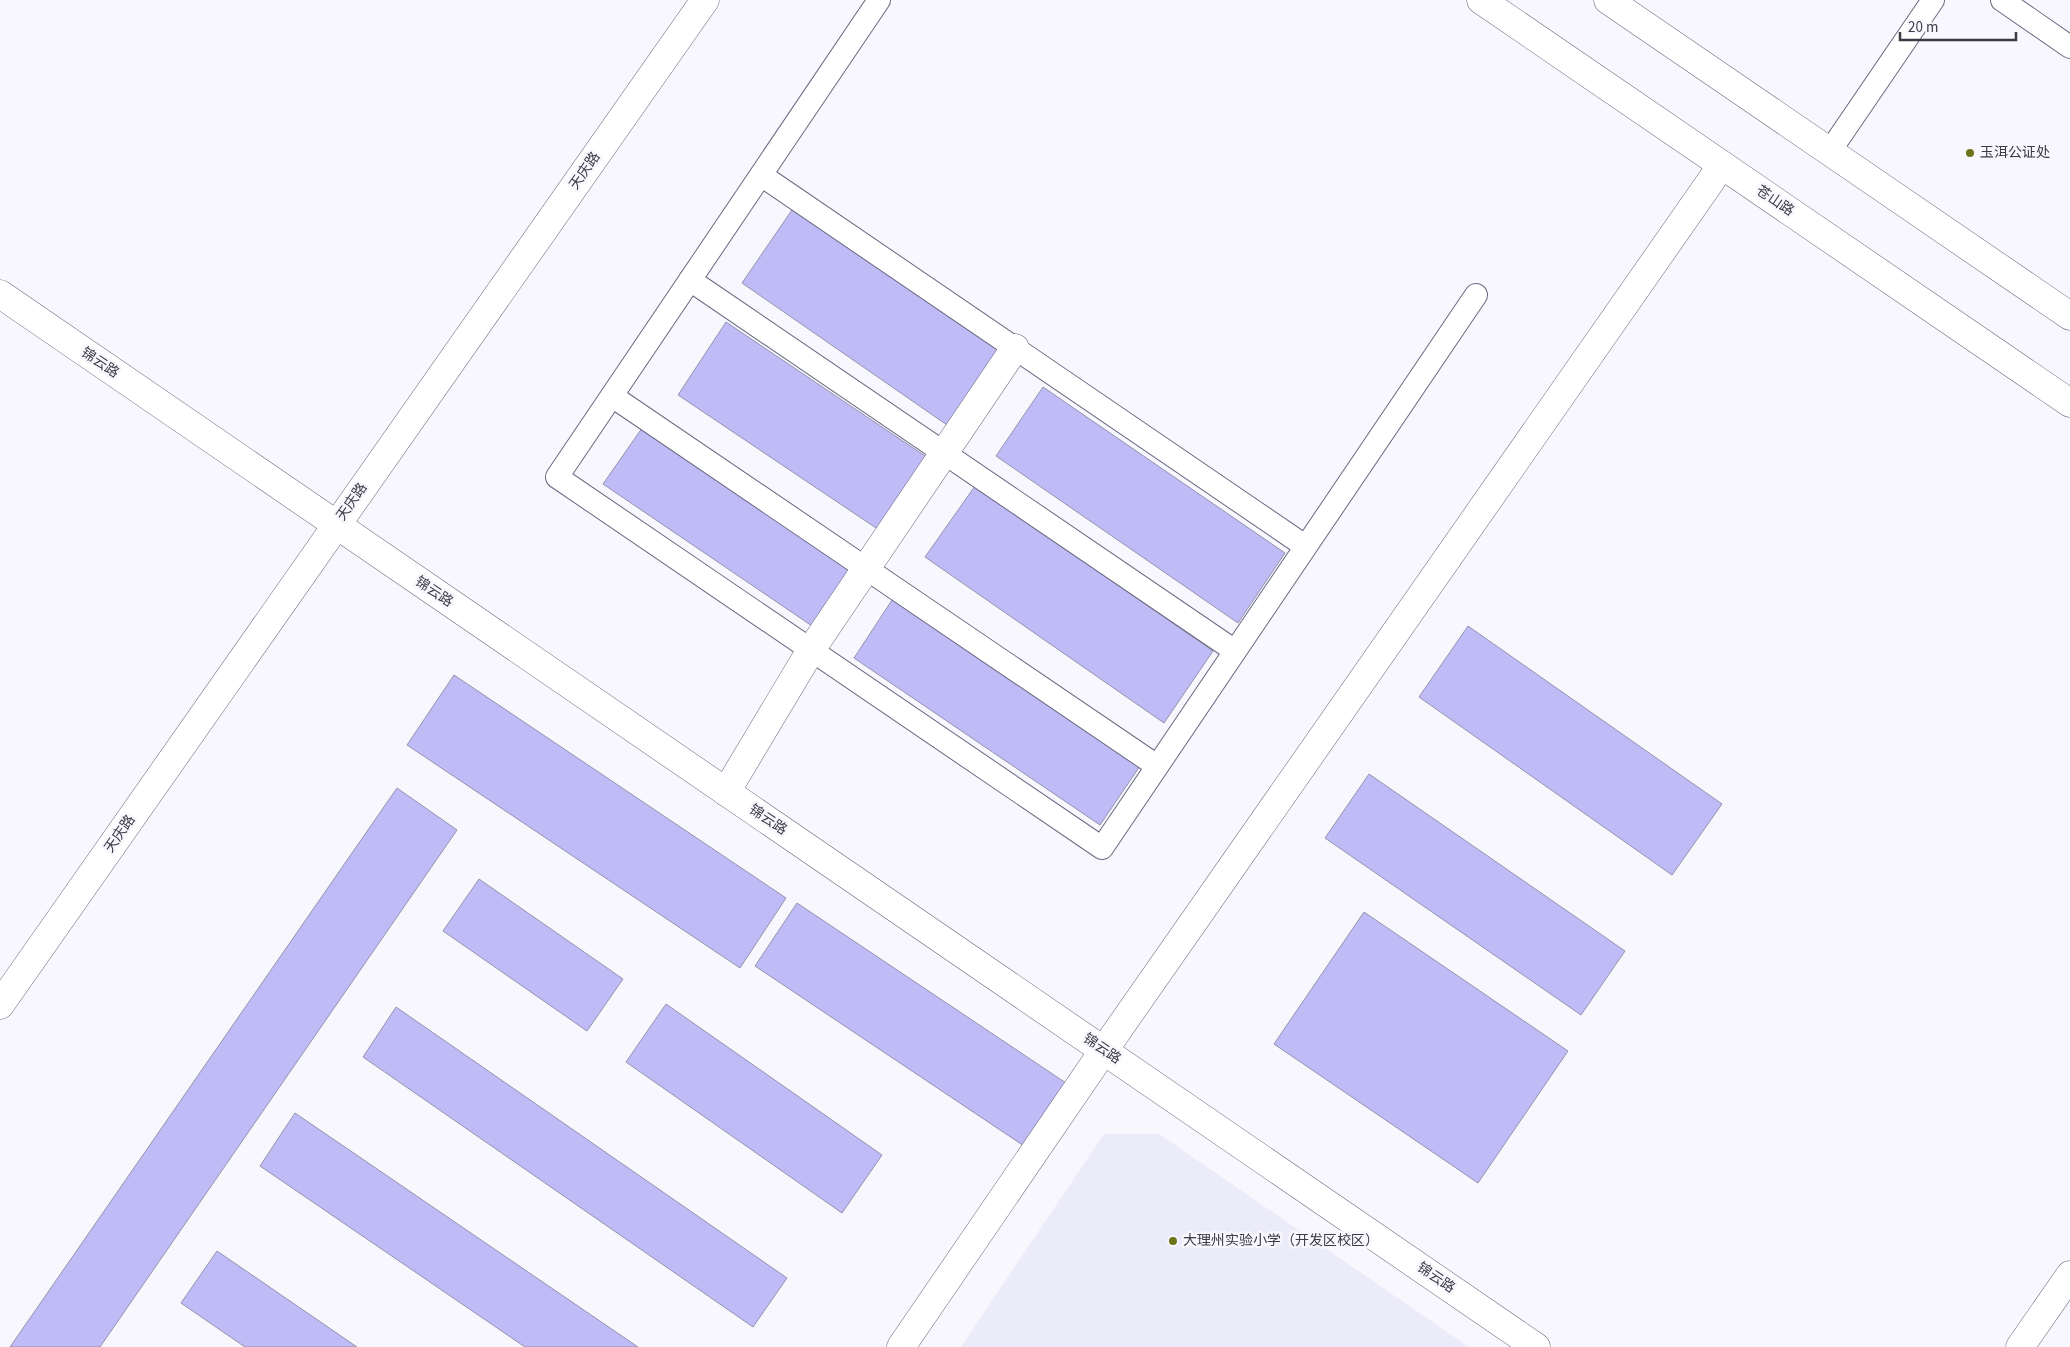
<svg xmlns="http://www.w3.org/2000/svg" width="2070" height="1347" font-family="'Source Sans 3','Noto Sans SC',sans-serif">
  <rect width="100%" height="100%" fill="#f7f7fd"/>
  <polygon fill="#ecebf9" points="1104,1134 1159,1134 1469,1347 961,1347"/>
  <g fill="#bfbbf6" stroke="#9493ad">
    <polygon points="794,207 999,348 947,425 742,283"/>
    <polygon points="726,322 931,460 882,532 678,395"/>
    <polygon points="1043,387 1285,553 1238,623 996,456"/>
    <polygon points="647,421 858,564 815,628 603,484"/>
    <polygon points="975,486 1213,651 1164,723 925,557"/>
    <polygon points="894,597 1142,763 1100,825 854,658"/>
    <polygon points="1468,626 1722,804 1672,875 1419,697"/>
    <polygon points="454,675 786,898 740,968 407,745"/>
    <polygon points="1369,774 1625,951 1581,1015 1325,838"/>
    <polygon points="397,788 457,830 100,1347 10,1347"/>
    <polygon points="479,879 623,979 587,1031 443,931"/>
    <polygon points="797,903 1072,1087 1030,1150 755,966"/>
    <polygon points="1364,912 1568,1051 1478,1183 1274,1044"/>
    <polygon points="666,1004 882,1155 842,1213 626,1062"/>
    <polygon points="396,1007 787,1278 753,1327 363,1057"/>
    <polygon points="295,1113 638,1347 525,1347 260,1166"/>
    <polygon points="217,1251 357,1347 245,1347 181,1303"/>
  </g>
  <g fill="none" stroke-linecap="round" stroke-linejoin="round">
    <defs>
      <g id="service">
        <polyline points="879,0 557,477 1102,848 1476,295"/>
        <polyline points="2002,0 2070,47"/>
        <polyline points="1830,151 1933,0"/>
        <polyline points="761,175 1305,546"/>
        <polyline points="690,280 1235,651"/>
        <polyline points="612,396 1157,766"/>
      </g>
      <g id="minor">
        <polyline points="726,792 811,650 1015,348"/>
        <polyline points="901,1347 1104,1050 1722,165"/>
      </g>
      <g id="tertiary">
        <polyline points="0,294 1536,1347"/>
        <polyline points="0,1005 705,0"/>
        <polyline points="2020,1347 2070,1275"/>
      </g>
      <g id="secondary">
        <polyline points="1481,0 2070,403"/>
        <polyline points="1608,0 2070,316"/>
      </g>
    </defs>
    <use href="#service" stroke="#6a6981" stroke-width="24"/>
    <use href="#minor" stroke="#6a6981" stroke-width="29"/>
    <use href="#tertiary" stroke="#6a6981" stroke-width="29"/>
    <use href="#secondary" stroke="#6a6981" stroke-width="29"/>
    <use href="#service" stroke="#fff" stroke-width="22"/>
    <use href="#minor" stroke="#fff" stroke-width="28"/>
    <use href="#tertiary" stroke="#fff" stroke-width="28"/>
    <use href="#secondary" stroke="#fff" stroke-width="28"/>
  </g>
  <g fill="#6d731b" stroke="#f7f7fd" stroke-width="2">
    <circle cx="1970" cy="153" r="5"/>
    <circle cx="1173" cy="1241" r="5"/>
  </g>
  <g text-anchor="middle" dominant-baseline="central" stroke-width="5" stroke-linejoin="round" paint-order="stroke">
    <g font-size="14" fill="#3b3a45" stroke="#f7f7fd" text-anchor="start">
      <text x="1980" y="153">玉洱公证处</text>
      <text x="1183" y="1241">大理州实验小学（开发区校区）</text>
    </g>
    <g font-size="14" fill="#3b3a45" stroke="#f7f7fd">
      <text transform="translate(585 171) rotate(-55)">天庆路</text>
      <text transform="translate(1775 201) rotate(34)">苍山路</text>
      <text transform="translate(100 363) rotate(34)">锦云路</text>
      <text transform="translate(352 502) rotate(-55)">天庆路</text>
      <text transform="translate(434 592) rotate(34)">锦云路</text>
      <text transform="translate(768 820) rotate(34)">锦云路</text>
      <text transform="translate(120 834) rotate(-55)">天庆路</text>
      <text transform="translate(1102 1049) rotate(34)">锦云路</text>
      <text transform="translate(1436 1278) rotate(34)">锦云路</text>
    </g>
  </g>
  <path d="M1900 32v8h116v-8" fill="none" stroke="#3b3a45" stroke-width="2.5"/>
  <text x="1908" y="32" font-size="15" fill="#3b3a45" stroke="#f7f7fd" stroke-width="4" paint-order="stroke">20 m</text>
</svg>
